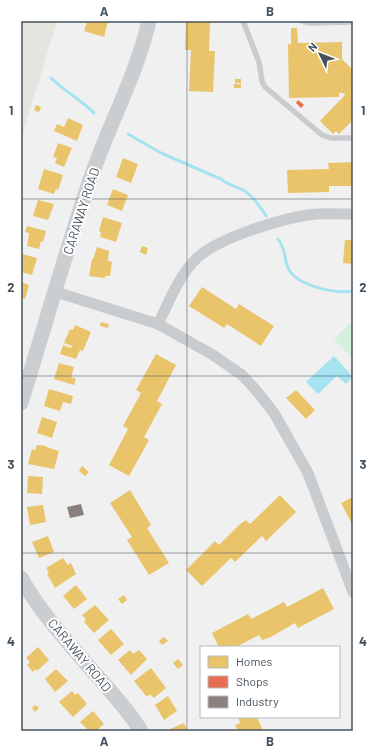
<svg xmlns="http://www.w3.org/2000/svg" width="374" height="752" font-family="Barlow,sans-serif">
  <rect width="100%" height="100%" fill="#f1f0f0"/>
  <polygon fill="#e6e4de" points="21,21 57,21 21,140"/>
  <polygon fill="#d3f1de" points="350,323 353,326 353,359 334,339"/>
  <polygon fill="#a5e3f1" points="334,356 353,377 346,384 337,376 318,394 306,382"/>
  <g fill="#e9c46a">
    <polygon points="87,21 108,21 104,37 84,31"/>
    <polygon points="186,21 210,21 209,51 215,51 213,92 189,91 191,50 185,50"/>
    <polygon points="291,28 297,28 298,43 342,42 342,59 353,70 353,120 339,134 336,131 333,134 320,121 345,95 343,93 339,93 339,97 289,98 288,44 291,44"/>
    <rect x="235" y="79" width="6" height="4"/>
    <rect x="234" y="84" width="7" height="4"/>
    <polygon points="36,105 41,107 39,112 34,110"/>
    <polygon points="68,118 83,125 77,141 54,131 57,124 64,127"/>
    <polygon points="58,143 72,148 64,167 55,163 57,158 53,157"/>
    <polygon points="123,158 138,164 131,183 116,177"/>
    <polygon points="353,162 353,186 329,186 329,192 288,193 287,170 329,169 328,163"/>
    <polygon points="44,169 63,175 58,190 56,189 54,194 38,189"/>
    <polygon points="113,189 128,195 122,211 107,205"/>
    <polygon points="38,200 54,204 48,220 33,216"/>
    <polygon points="103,217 122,223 116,242 100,237 101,232 99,231"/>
    <polygon points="27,226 46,231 43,242 41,241 39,249 27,246 29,233 25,232"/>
    <polygon points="345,240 353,240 353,264 343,263"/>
    <polygon points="142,246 148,248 146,255 140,252"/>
    <polygon points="97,247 109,251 108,261 112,262 110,276 105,276 105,278 89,276 92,259 93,259"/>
    <polygon points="22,254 37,258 32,275 21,272"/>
    <polygon points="21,282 29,285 25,299 21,298"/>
    <polygon points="202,287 236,309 239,304 274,326 261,346 227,324 224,328 189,306"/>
    <polygon points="101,322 109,324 108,328 100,326"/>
    <polygon points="75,325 91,332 83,351 80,350 76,359 60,354 63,345 71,348 72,346 64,343 70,329 73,330"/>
    <polygon points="156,354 176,365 157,401 162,404 144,437 149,440 129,476 109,465 128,429 123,426 141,393 136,390"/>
    <polygon points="59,363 74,367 71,377 76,379 74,385 54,379"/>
    <polygon points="49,389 73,396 71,404 63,402 60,411 44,406"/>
    <polygon points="296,390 315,410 306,419 286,398"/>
    <polygon points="42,417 57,422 52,438 37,433"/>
    <polygon points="37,445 47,446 46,447 59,451 54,469 28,464 32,449 35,450"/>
    <polygon points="82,466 89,472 85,476 79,471"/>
    <polygon points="28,476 43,477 42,494 27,493"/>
    <polygon points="130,490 151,525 147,528 169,563 149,575 127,540 132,537 110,503"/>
    <polygon points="280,495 296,512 266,541 262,536 235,562 231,558 202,586 186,570 215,541 219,545 239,525 246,520 250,524"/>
    <polygon points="353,497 353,524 352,524 341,503"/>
    <polygon points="43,505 46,522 30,525 27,507"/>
    <polygon points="48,536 54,552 39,558 32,542"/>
    <polygon points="63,558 68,565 71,563 76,574 55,588 47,574 49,573 46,568"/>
    <polygon points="76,585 87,599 74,609 63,596"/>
    <polygon points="323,588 334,609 298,628 295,623 271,637 262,640 259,635 236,647 219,647 212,633 248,614 251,619 284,602 287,607"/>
    <polygon points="124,595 127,600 122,604 118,599"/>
    <polygon points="95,605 109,620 94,633 84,622 86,620 82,615"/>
    <polygon points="111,629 124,644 111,655 98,640"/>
    <polygon points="164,637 168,641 162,645 159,641"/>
    <polygon points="38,647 49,660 37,671 36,669 33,672 27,665 30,662 26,658"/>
    <polygon points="130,650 133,654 139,650 147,659 131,675 118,660"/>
    <polygon points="178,659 183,665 178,669 173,663"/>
    <polygon points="151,668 166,688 154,698 150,694 147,697 134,681"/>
    <polygon points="56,669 68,681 55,692 45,679"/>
    <polygon points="72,691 75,695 78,693 87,704 73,717 59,702"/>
    <polygon points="168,696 177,711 164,720 155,705"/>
    <polygon points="35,705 39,708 35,712 32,708"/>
    <polygon points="93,711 104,724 96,731 89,731 80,722"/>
    <polygon points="238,717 257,717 263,731 238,731 235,725 240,723"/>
    <polygon points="184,723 188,731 171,731 170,729"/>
  </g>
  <polygon fill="#e76f51" points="298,100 304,105 301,108 296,103"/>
  <polygon fill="#8a817c" points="81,504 84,515 70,518 67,507"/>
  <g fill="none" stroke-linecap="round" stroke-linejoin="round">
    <g stroke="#a5e3f1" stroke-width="3">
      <path d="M 51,78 C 64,91 80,99 94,113"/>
      <path d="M 128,134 L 161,153 L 221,179 C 228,185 235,186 243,190 C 253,196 260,206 266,216"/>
      <path d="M 278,239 C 288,253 283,258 288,268 C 296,286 336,294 353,291"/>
    </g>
    <g stroke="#c9cccf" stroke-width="5.5">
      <polyline points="243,21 259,62 262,81 265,87 322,135 331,138 353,138"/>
      <polyline points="302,21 310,23 353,22"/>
    </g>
    <g stroke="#c9cccf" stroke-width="11">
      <polyline points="56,292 158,324 213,355 242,375 255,389 274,413 308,473 353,592"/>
      <path d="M 158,324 C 169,302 179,275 197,258 C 218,238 278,220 307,215 C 322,213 338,214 353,214"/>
    </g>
    <g stroke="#cbced1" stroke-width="15">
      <path d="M 21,403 C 44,329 65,254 90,180 C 108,126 136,77 149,21"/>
      <path d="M 21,578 C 43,617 75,650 105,685 C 117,699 131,714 141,731"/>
    </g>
  </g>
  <path fill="none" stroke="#46535e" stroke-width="1" stroke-opacity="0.55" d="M 187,21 L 187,731M 21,199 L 353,199M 21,376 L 353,376M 21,553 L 353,553"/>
  <g text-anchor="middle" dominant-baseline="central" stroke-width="4" stroke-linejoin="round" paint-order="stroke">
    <g font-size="13" fill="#46535e" stroke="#fff">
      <text transform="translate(81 211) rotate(-72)">CARAWAY ROAD</text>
      <text transform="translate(80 655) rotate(50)">CARAWAY ROAD</text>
    </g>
  </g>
  <rect width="374" height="752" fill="none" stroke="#ffffff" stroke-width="44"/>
  <rect x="200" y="646" width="140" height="72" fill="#ffffff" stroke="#b5babf"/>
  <rect x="208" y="656" width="20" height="12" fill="#e9c46a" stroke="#b5babf"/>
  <text x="236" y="666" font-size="12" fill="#46535e">Homes</text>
  <rect x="208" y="676" width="20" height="12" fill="#e76f51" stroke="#b5babf"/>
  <text x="236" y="686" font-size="12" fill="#46535e">Shops</text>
  <rect x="208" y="696" width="20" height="12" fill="#8a817c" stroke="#b5babf"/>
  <text x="236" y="706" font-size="12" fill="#46535e">Industry</text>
  <g transform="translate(320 54) rotate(313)" stroke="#ffffff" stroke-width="3" paint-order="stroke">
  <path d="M0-3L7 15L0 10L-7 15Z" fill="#46535e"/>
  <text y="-6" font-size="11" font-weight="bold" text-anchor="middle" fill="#46535e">N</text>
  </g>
  <rect x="22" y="22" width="330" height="708" fill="none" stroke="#46535e" stroke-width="1.5"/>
  <g font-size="13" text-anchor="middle" font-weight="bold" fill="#46535e">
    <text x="104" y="16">A</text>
    <text x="270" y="16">B</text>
    <text x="11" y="115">1</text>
    <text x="363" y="115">1</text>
    <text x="11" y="292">2</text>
    <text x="363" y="292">2</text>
    <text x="11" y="469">3</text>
    <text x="363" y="469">3</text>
    <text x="11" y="646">4</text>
    <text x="363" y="646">4</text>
    <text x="104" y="746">A</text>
    <text x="270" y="746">B</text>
  </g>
</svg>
